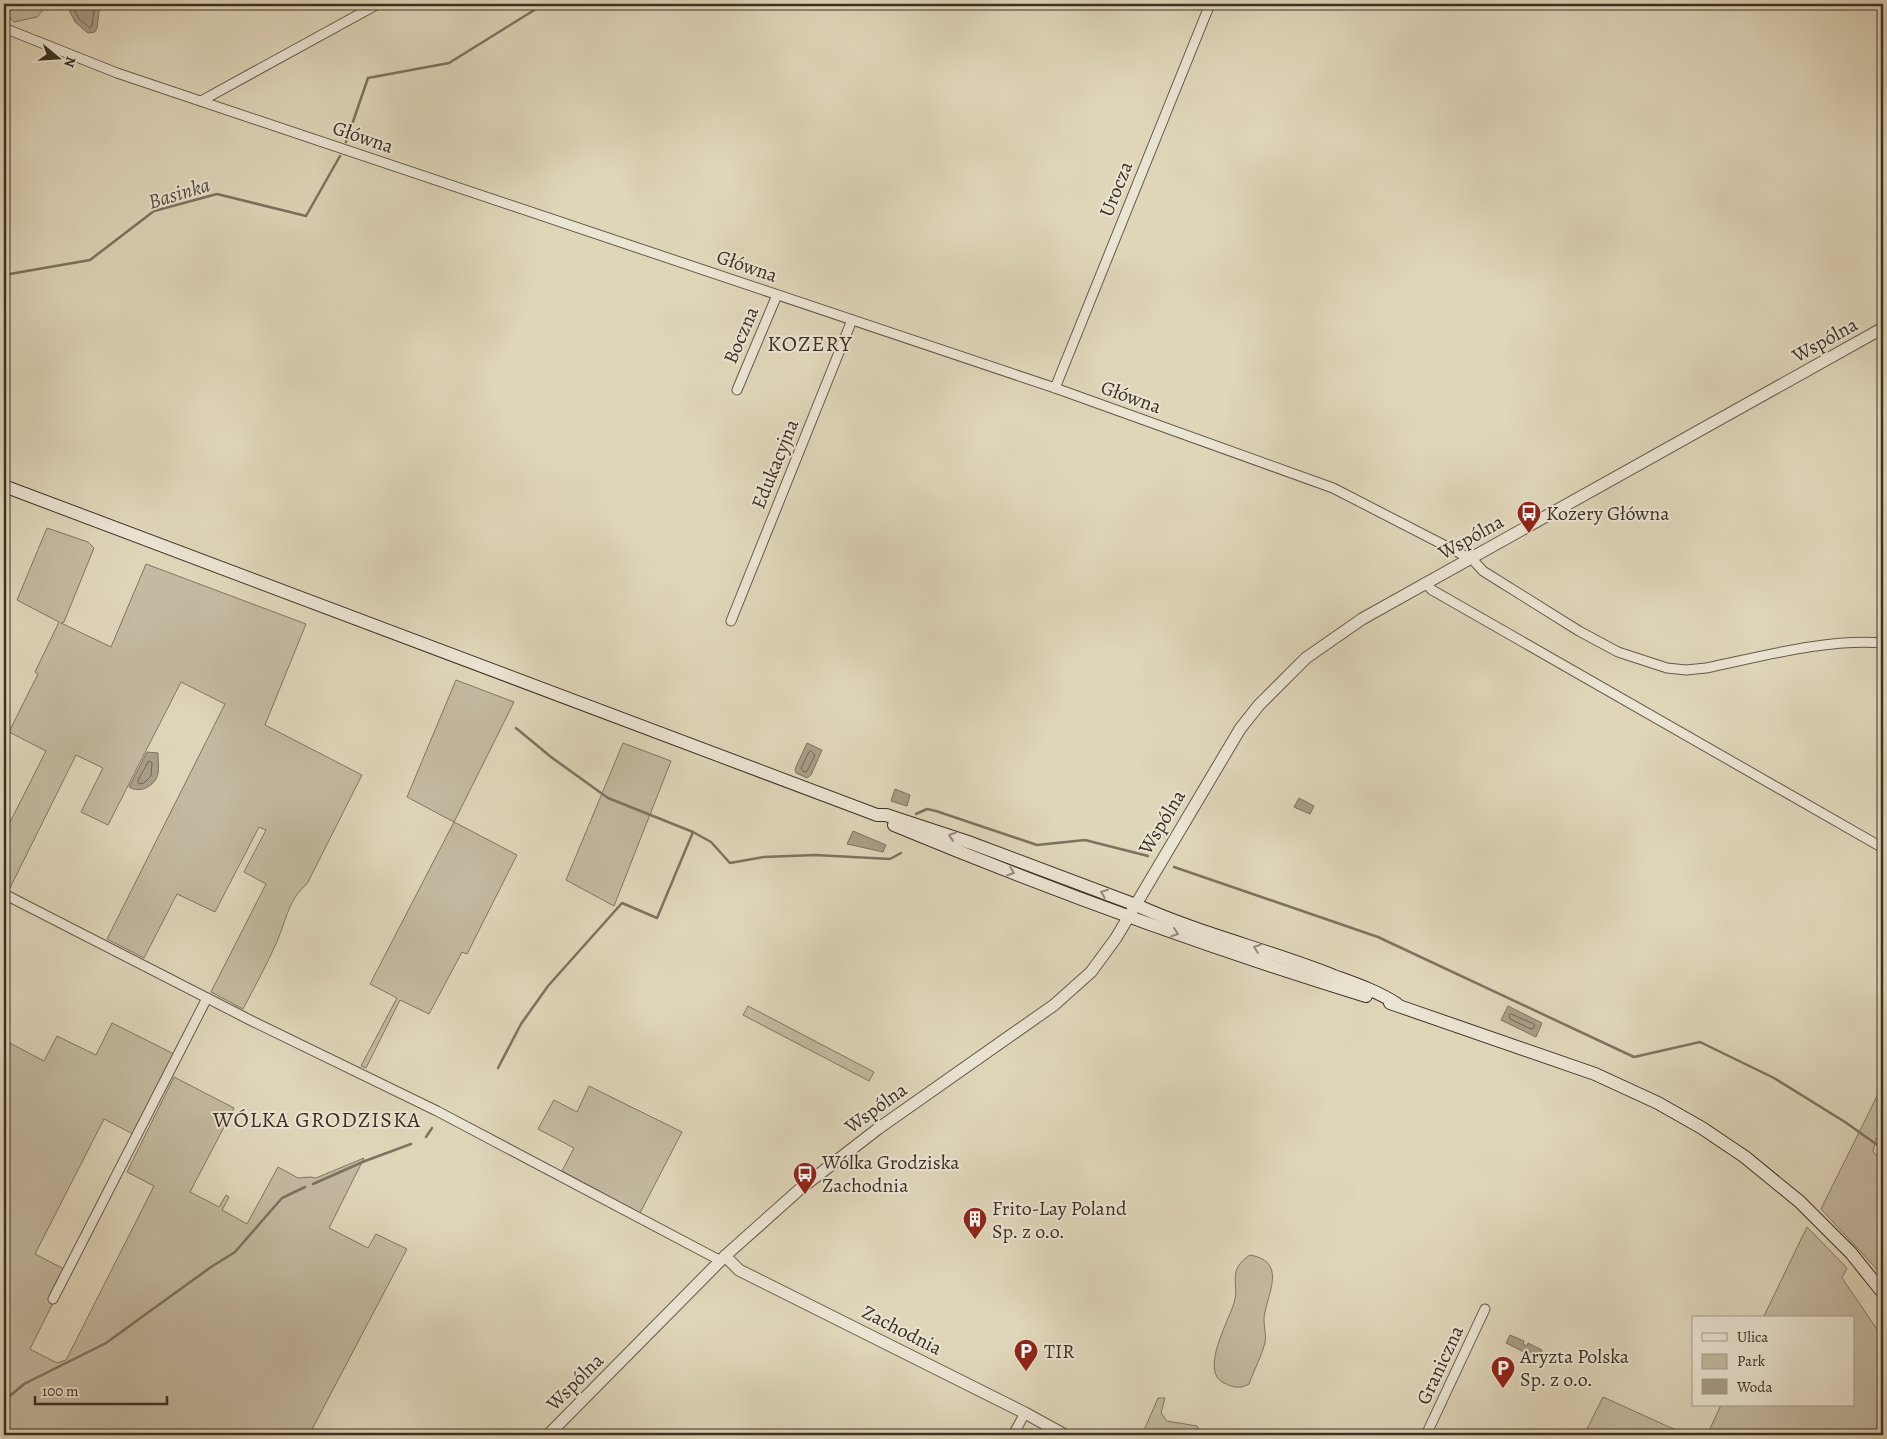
<svg xmlns="http://www.w3.org/2000/svg" width="1887" height="1439" font-family="Alegreya,serif">
  <rect width="100%" height="100%" fill="#dfd6ba"/>
  <filter id="stains"><feTurbulence type="fractalNoise" baseFrequency=".004" numOctaves="4"/><feColorMatrix values="0 0 0 0 .2 0 0 0 0 .09 0 0 0 0 .02 0 0 0 .5 -.17"/></filter>
  <radialGradient id="worn" r=".72"><stop offset=".6" stop-color="#630" stop-opacity="0"/><stop offset="1" stop-color="#630" stop-opacity=".3"/></radialGradient>
  <g fill="#c3baa1" stroke="#807563">
    <polygon points="4,4 48,4 37,17 14,22 4,12"/>
    <path d="M 47,528 L 88,542 L 94,548 L 64,622 L 61,623 L 111,647 L 146,564 L 306,624 L 265,725 L 362,775 L 307,884 C 288,899 285,925 275,946 C 265,968 254,988 243,1009 L 211,992 L 266,884 L 244,872 L 266,830 L 259,827 L 215,912 L 177,894 L 144,958 L 107,939 L 225,704 L 181,682 L 108,825 L 81,812 L 103,768 L 76,755 L 10,888 L 4,885 L 4,834 L 46,751 L 9,732 L 38,674 L 35,672 L 59,622 L 17,600 Z"/>
    <polygon points="456,680 514,702 454,822 517,855 467,954 462,952 429,1014 400,1000 366,1068 361,1066 397,998 370,984 454,822 407,797"/>
    <polygon points="623,743 671,761 614,906 566,880"/>
    <polygon points="748,1006 874,1072 869,1081 743,1015"/>
    <polygon points="112,1023 174,1054 133,1134 104,1119 35,1254 64,1269 48,1301 53,1303 30,1349 57,1363 66,1360 154,1186 127,1172 174,1077 234,1108 190,1192 219,1207 226,1195 229,1197 222,1210 247,1224 278,1167 298,1178 310,1177 316,1178 364,1158 329,1228 368,1248 376,1234 407,1249 309,1435 4,1435 4,1040 44,1061 57,1036 96,1055"/>
    <polygon points="1883,1084 1883,1143 1876,1138 1873,1152 1883,1161 1883,1278 1874,1266 1821,1209"/>
    <polygon points="589,1086 682,1132 640,1213 562,1171 574,1148 538,1129 554,1100 577,1112"/>
    <polygon points="1807,1227 1847,1268 1842,1278 1883,1338 1883,1435 1712,1435 1709,1431 1721,1405 1853,1405 1853,1318 1763,1318"/>
    <path d="M 1250,1255 C 1285,1261 1270,1289 1265,1312 C 1262,1322 1267,1334 1265,1343 C 1261,1357 1254,1370 1249,1384 C 1240,1389 1234,1388 1224,1383 C 1199,1372 1229,1320 1234,1303 C 1240,1283 1226,1271 1250,1255 Z"/>
    <polygon points="1603,1397 1687,1435 1584,1435"/>
    <polygon points="1158,1398 1165,1398 1161,1413 1167,1421 1197,1426 1202,1435 1142,1435"/>
  </g>
  <g fill="#a89e87" stroke="#7d7260">
    <polygon points="66,4 100,4 97,28 95,32 88,33 75,22"/>
    <polygon points="807,743 822,750 811,775 807,778 796,773 795,769"/>
    <path d="M 147,752 L 158,753 C 158,759 159,769 158,774 C 155,786 140,794 129,787 Z"/>
    <polygon points="895,789 910,795 907,806 891,801"/>
    <polygon points="1299,798 1314,806 1310,814 1294,807"/>
    <polygon points="853,831 886,845 883,852 847,844"/>
    <polygon points="1508,1006 1542,1023 1536,1037 1501,1020"/>
    <polygon points="1510,1335 1524,1341 1523,1344 1527,1346 1528,1343 1542,1350 1538,1359 1506,1343"/>
  </g>
  <g fill="none" stroke-linecap="round" stroke-linejoin="round">
    <g stroke="#726756" stroke-width="1">
      <polyline points="71,4 79,19 90,28 92,26 95,4"/>
      <polygon points="811,751 815,755 807,771 804,772 801,768 809,752"/>
      <polygon points="149,761 152,763 151,776 144,783 139,784 138,781"/>
      <polygon points="1511,1014 1534,1024 1534,1028 1531,1029 1510,1019 1509,1016"/>
    </g>
    <g stroke="#7d7260" stroke-width="2.5">
      <polyline points="346,142 368,78 449,63 544,4"/>
      <polyline points="4,275 90,260 154,211 217,194 306,216 340,156"/>
      <polyline points="516,728 551,757 608,798 693,832"/>
      <polyline points="916,814 927,809 936,811 1037,845 1085,840 1148,856"/>
      <polyline points="1174,867 1378,937 1634,1057 1700,1042 1774,1078 1845,1122 1883,1149"/>
      <polyline points="498,1068 521,1024 548,986 622,903 657,918 693,832 711,842 730,863 764,857 815,855 890,859 901,853"/>
      <polyline points="426,1137 432,1128"/>
      <polyline points="313,1184 365,1161 411,1144"/>
      <polyline points="4,1401 24,1384 106,1343 211,1267 235,1252 282,1198 305,1187"/>
    </g>
    <defs>
      <g id="minor">
        <path d="M 4,28 L 117,73 L 1055,388 L 1333,488 L 1473,560 L 1483,571 L 1579,631 L 1618,652 L 1667,668 L 1686,670 L 1706,668 C 1760,657 1828,638 1883,643"/>
        <polyline points="201,101 378,4"/>
        <polyline points="1055,388 1210,4"/>
        <polyline points="737,390 777,295"/>
        <polyline points="1425,583 1432,590 1883,848"/>
        <polyline points="731,621 852,320"/>
        <polyline points="4,894 250,1020 437,1111 721,1261"/>
        <polyline points="53,1299 207,998"/>
        <polyline points="1013,1435 1025,1413"/>
        <polyline points="1426,1435 1485,1309"/>
      </g>
      <g id="tertiary">
        <polyline points="725,1256 739,1270 1025,1413 1065,1435"/>
        <polyline points="548,1435 725,1256 800,1189 879,1128 1054,1005 1091,972 1116,938 1240,729 1259,705 1306,658 1362,619 1883,328"/>
      </g>
      <g id="secondary">
        <path d="M 4,486 L 877,815 L 886,815 L 971,843 L 1136,905 C 1200,934 1269,950 1334,976 C 1356,984 1377,991 1397,1004"/>
        <path d="M 894,825 C 1048,889 1206,947 1366,996"/>
        <polyline points="1390,1003 1595,1074 1658,1103 1702,1128 1745,1157 1800,1202 1851,1253 1883,1293"/>
      </g>
    </defs>
    <use href="#minor" stroke="#655a4a" stroke-width="11"/>
    <use href="#tertiary" stroke="#655a4a" stroke-width="13"/>
    <use href="#secondary" stroke="#3c3025" stroke-width="14"/>
    <use href="#minor" stroke="#eae4d2" stroke-width="9"/>
    <use href="#tertiary" stroke="#eae4d2" stroke-width="11"/>
    <use href="#secondary" stroke="#eae4d2" stroke-width="12"/>
  </g>
  <defs><path id="oneway-chevron" d="M-2-3.5L2.5 0L-2 3.5" fill="none" stroke-width="1.6" stroke-linecap="round" stroke-linejoin="round" transform="scale(1.25)"/></defs>
  <g stroke="#938a7c">
    <use href="#oneway-chevron" transform="translate(952 836) rotate(-162)"/>
    <use href="#oneway-chevron" transform="translate(1011 872) rotate(20)"/>
    <use href="#oneway-chevron" transform="translate(1104 893) rotate(-159)"/>
    <use href="#oneway-chevron" transform="translate(1175 933) rotate(19)"/>
    <use href="#oneway-chevron" transform="translate(1257 948) rotate(-161)"/>
  </g>
  <defs>
    <symbol id="bus-pin" viewBox="-11 -11 22 30"><path d="M0 17L-7.5 6A9.5 9.5 0 1 1 7.5 6Z" fill="#8f2418" stroke="#eae4d2"/><path d="M-5-6H5V4H4V6H2V4H-2V6H-4V4H-5ZM-3.5-4V0h7V-4ZM-3.5 1.2v1.5H-2V1.2ZM2 1.2v1.5H3.5V1.2Z" fill="#fff"/></symbol>
    <symbol id="building-pin" viewBox="-11 -11 22 30"><path d="M0 17L-7.5 6A9.5 9.5 0 1 1 7.5 6Z" fill="#8f2418" stroke="#eae4d2"/><path d="M-4-6H4V6H1V3H-1V6H-4ZM-2.5-4.3h1.7v1.8h-1.7ZM.8-4.3h1.7v1.8H.8ZM-2.5-1h1.7V.8h-1.7ZM.8-1h1.7V.8H.8Z" fill="#fff"/></symbol>
    <symbol id="parking-pin" viewBox="-11 -11 22 30"><path d="M0 17L-7.5 6A9.5 9.5 0 1 1 7.5 6Z" fill="#8f2418" stroke="#eae4d2"/><path d="M-3.5-5.5H1a3.5 3.5 0 0 1 0 7H-1V5.5H-3.5ZM-1-3.4V-.6H.8a1.4 1.4 0 0 0 0-2.8Z" fill="#fff"/></symbol>
  </defs>
  <g fill-rule="evenodd">
    <use href="#bus-pin" x="1515" y="499" width="28" height="38"/>
    <use href="#bus-pin" x="791" y="1160" width="28" height="38"/>
    <use href="#building-pin" x="961" y="1205" width="28" height="38"/>
    <use href="#parking-pin" x="1012" y="1337" width="28" height="38"/>
    <use href="#parking-pin" x="1489" y="1354" width="28" height="38"/>
  </g>
  <g text-anchor="middle" dominant-baseline="central" stroke-width="4" stroke-linejoin="round" paint-order="stroke">
    <g font-size="20" fill="#3c3025" stroke="#eae4d2">
      <text transform="translate(363 137) rotate(19)">Główna</text>
      <text transform="translate(1116 189) rotate(-68)">Urocza</text>
      <text transform="translate(747 266) rotate(19)">Główna</text>
      <text transform="translate(741 335) rotate(-67)">Boczna</text>
      <text transform="translate(1825 340) rotate(-29)">Wspólna</text>
      <text transform="translate(1131 397) rotate(20)">Główna</text>
      <text transform="translate(775 464) rotate(-68)">Edukacyjna</text>
      <text transform="translate(1471 537) rotate(-29)">Wspólna</text>
      <text transform="translate(1162 822) rotate(-59)">Wspólna</text>
      <text transform="translate(876 1108) rotate(-36)">Wspólna</text>
      <text transform="translate(902 1330) rotate(27)">Zachodnia</text>
      <text transform="translate(1440 1365) rotate(-65)">Graniczna</text>
      <text transform="translate(575 1382) rotate(-45)">Wspólna</text>
    </g>
    <g font-size="20" fill="#3c3025" stroke="#eae4d2" text-anchor="start">
      <text x="1546" y="513">Kozery Główna</text>
      <text x="822" y="1162">Wólka Grodziska<tspan x="822" dy="23">Zachodnia</tspan></text>
      <text x="992" y="1208">Frito-Lay Poland<tspan x="992" dy="23">Sp. z o.o.</tspan></text>
      <text x="1044" y="1351">TIR</text>
      <text x="1520" y="1356">Aryzta Polska<tspan x="1520" dy="23">Sp. z o.o.</tspan></text>
    </g>
    <g font-size="21" font-style="italic" fill="#574c3e" stroke="#eae4d2">
      <text transform="translate(179 193) rotate(-17)">Basinka</text>
    </g>
    <g font-size="22" letter-spacing="1" fill="#3c3025" stroke="#eae4d2">
      <text x="810" y="344">KOZERY</text>
      <text x="317" y="1120">WÓLKA GRODZISKA</text>
    </g>
  </g>
  <rect width="1887" height="1439" fill="none" stroke="#dfd6ba" stroke-width="20"/>
  <rect x="5" y="5" width="1877" height="1429" fill="none" stroke="#3c3025" stroke-width="2.5"/>
  <rect x="10" y="10" width="1867" height="1419" fill="none" stroke="#3c3025"/>
  <rect x="1692" y="1316" width="162" height="90" fill="#eae4d2" stroke="#a49c8d"/>
  <rect x="1702" y="1333" width="25" height="8" fill="#eae4d2" stroke="#a49c8d"/>
  <text x="1737" y="1342" font-size="15" fill="#3c3025">Ulica</text>
  <rect x="1702" y="1354" width="25" height="15" fill="#c3baa1" stroke="#a49c8d"/>
  <text x="1737" y="1366" font-size="15" fill="#3c3025">Park</text>
  <rect x="1702" y="1379" width="25" height="15" fill="#a89e87" stroke="#a49c8d"/>
  <text x="1737" y="1392" font-size="15" fill="#3c3025">Woda</text>
  <g transform="translate(58 58) rotate(108)" stroke="#eae4d2" stroke-width="4" paint-order="stroke">
  <path d="M0-4L9 19L0 12L-9 19Z" fill="#3c3025"/>
  <text y="-8" font-size="14" font-weight="bold" text-anchor="middle" fill="#3c3025">N</text>
  </g>
  <path d="M35 1396v8h132v-8" fill="none" stroke="#3c3025" stroke-width="2.5"/>
  <text x="42" y="1396" font-size="15" fill="#3c3025" stroke="#eae4d2" stroke-width="4" paint-order="stroke">100 m</text>
  <rect width="100%" height="100%" filter="url(#stains)"/>
  <rect width="100%" height="100%" fill="url(#worn)"/>
</svg>
